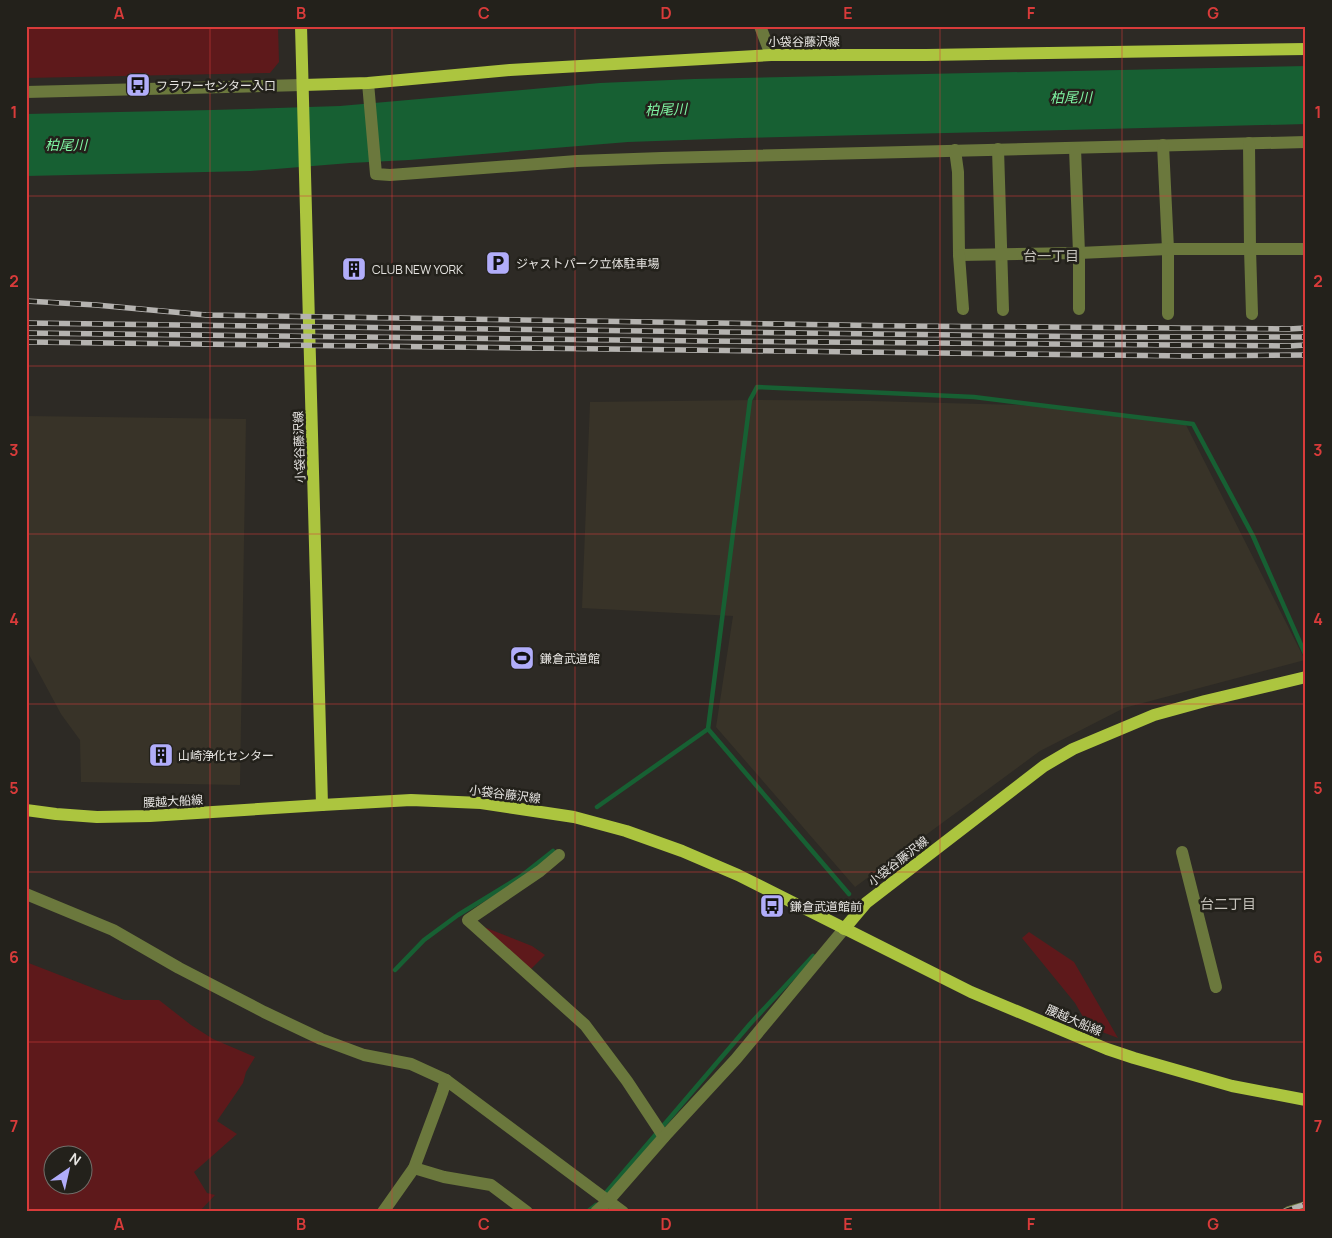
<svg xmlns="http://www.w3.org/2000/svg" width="1332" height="1238" font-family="Manrope,'Noto Sans JP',sans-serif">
  <rect width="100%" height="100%" fill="#2d2a25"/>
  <g fill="#383328">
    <polygon points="756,400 871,401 1052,406 1186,425 1305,660 1124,708 1040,751 855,887 716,727 733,616 582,608 590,402"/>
    <polygon points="26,416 246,419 240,785 81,782 80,740 61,714 26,649"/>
  </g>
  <g fill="#5e191b" fill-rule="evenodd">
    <polygon points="26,26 278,26 279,62 270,73 26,78"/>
    <polygon points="479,925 532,946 545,955 530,970"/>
    <polygon points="1029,932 1074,962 1118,1038 1089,1027 1075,1003 1022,938"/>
    <path d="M 26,962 L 124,1000 L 159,1000 L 191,1025 L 213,1039 L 255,1057 L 246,1072 L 243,1083 L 217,1121 L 237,1134 L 194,1172 L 207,1193 L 215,1195 L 199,1212 L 26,1212 ZM 52,1156 L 82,1156 L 82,1186 L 52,1186 Z"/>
  </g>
  <polygon fill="#176033" points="1306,66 1306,124 741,138 628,142 409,160 350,163 251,171 26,176 26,114 212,110 340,106 600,83 694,79"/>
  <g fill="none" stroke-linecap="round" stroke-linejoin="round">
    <g stroke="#176033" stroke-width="4.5">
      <polyline points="708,729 849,894"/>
      <polyline points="597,807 708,729 750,400 757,387 974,397 1193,424 1253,536 1306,656"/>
      <polyline points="395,970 424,940 458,915 520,877 553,851"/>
      <polyline points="604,1195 750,1024 813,956"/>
      <polyline points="587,1212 596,1205"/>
    </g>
    <g stroke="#6b783d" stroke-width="12">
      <polyline points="760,26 771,55"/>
      <polyline points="368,83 376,174 390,175 577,161 662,158 1306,142"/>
      <polyline points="26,92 303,85"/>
      <polyline points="1249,143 1250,249 1252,314"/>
      <polyline points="1163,145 1168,249 1168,314"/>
      <polyline points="1075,148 1079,253 1079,309"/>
      <polyline points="998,149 1003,310"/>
      <polyline points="955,150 958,172 959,255 1079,253 1168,249 1306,249"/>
      <polyline points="959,255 963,309"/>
      <polyline points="1182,852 1216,987"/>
      <polyline points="559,855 540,871 468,920 585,1025 627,1081 664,1137"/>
      <polyline points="26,894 113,930 179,968 264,1012 321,1039 364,1055 411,1064 446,1080"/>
      <polyline points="414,1168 444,1177 491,1185 527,1212"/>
      <polyline points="383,1212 414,1168 442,1093 446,1080 623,1212"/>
      <polyline points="596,1212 608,1201 664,1137 736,1059 844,929"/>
      <polyline points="1289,1212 1306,1207"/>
    </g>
    <g stroke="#acc53f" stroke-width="12">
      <polyline points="301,26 322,805"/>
      <polyline points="303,85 368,83 510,70 771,55 926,55 1306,49"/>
      <polyline points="26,810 56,814 97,817 150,816 322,805 411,800 481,803 574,817 626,831 682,851 738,875 971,992 1107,1049 1134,1058 1232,1086 1306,1100"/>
      <polyline points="844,929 866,903 1044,766 1073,749 1154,715 1205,701 1306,677"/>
    </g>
    <defs>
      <g id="rail">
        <polyline points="26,301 96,305 206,315 904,326 1289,329 1306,328"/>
        <polyline points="26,323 1105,337 1306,337"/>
        <polyline points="26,333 705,341 1289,346 1306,345"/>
        <polyline points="26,342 1190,356 1306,355"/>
        <polyline points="1282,1212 1306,1204"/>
      </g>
    </defs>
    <use href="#rail" stroke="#b5b3b0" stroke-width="5.5"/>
    <use href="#rail" stroke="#23211b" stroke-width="4" stroke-dasharray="11" stroke-linecap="butt"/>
  </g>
  <path fill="none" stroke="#d83b3a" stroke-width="1" stroke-opacity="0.55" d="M 210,26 L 210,1212M 392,26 L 392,1212M 575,26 L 575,1212M 757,26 L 757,1212M 940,26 L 940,1212M 1122,26 L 1122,1212M 26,196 L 1306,196M 26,366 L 1306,366M 26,534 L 1306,534M 26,704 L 1306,704M 26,872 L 1306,872M 26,1042 L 1306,1042"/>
  <defs>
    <symbol id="bus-square" viewBox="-11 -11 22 22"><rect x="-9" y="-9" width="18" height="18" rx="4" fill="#b1adfa" stroke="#23211b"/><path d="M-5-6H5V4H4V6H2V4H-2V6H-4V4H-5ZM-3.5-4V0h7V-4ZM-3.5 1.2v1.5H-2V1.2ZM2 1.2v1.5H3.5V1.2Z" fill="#111"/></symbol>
    <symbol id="parking-square" viewBox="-11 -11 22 22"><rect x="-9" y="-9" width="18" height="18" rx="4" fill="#b1adfa" stroke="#23211b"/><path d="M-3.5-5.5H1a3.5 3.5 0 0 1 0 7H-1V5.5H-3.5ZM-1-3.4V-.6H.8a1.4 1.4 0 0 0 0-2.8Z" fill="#111"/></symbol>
    <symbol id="building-square" viewBox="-11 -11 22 22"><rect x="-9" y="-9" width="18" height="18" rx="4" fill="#b1adfa" stroke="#23211b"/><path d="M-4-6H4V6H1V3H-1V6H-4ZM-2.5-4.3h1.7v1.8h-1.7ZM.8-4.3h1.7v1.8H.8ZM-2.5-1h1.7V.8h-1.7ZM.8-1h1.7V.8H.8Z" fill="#111"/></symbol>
    <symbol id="stadium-square" viewBox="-11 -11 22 22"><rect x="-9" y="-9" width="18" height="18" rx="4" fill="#b1adfa" stroke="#23211b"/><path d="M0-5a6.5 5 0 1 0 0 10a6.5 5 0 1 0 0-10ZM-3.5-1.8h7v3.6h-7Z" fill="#111"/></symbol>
  </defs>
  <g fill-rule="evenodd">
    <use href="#bus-square" x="124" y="71" width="28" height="28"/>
    <use href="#parking-square" x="484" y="249" width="28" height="28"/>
    <use href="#building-square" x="340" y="255" width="28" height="28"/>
    <use href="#stadium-square" x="508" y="644" width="28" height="28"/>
    <use href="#building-square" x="147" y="741" width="28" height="28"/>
    <use href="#bus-square" x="758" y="892" width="28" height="28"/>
  </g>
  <g text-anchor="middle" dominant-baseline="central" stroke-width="5" stroke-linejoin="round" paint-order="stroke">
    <g font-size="12" fill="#e6e4e1" stroke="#23211b">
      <text x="804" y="41">小袋谷藤沢線</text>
      <text transform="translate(299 447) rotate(-92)">小袋谷藤沢線</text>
      <text transform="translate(505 794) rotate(7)">小袋谷藤沢線</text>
      <text transform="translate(173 801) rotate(-3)">腰越大船線</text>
      <text transform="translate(898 861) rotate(-38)">小袋谷藤沢線</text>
      <text transform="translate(1074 1020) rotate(23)">腰越大船線</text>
    </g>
    <g font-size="12" fill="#e6e4e1" stroke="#23211b" text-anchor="start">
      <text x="156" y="85">フラワーセンター入口</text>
      <text x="516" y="263">ジャストパーク立体駐車場</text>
      <text x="372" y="269">CLUB NEW YORK</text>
      <text x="540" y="658">鎌倉武道館</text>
      <text x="178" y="755">山崎浄化センター</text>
      <text x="790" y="906">鎌倉武道館前</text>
    </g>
    <g font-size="14" font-style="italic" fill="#7ff5a3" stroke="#23211b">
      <text transform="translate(1071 97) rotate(-1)">柏尾川</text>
      <text transform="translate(666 109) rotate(-2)">柏尾川</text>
      <text x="66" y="144">柏尾川</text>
    </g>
    <g font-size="14" fill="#c6c3bc" stroke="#23211b">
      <text x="1051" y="255">台一丁目</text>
      <text x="1228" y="903">台二丁目</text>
    </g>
  </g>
  <rect width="1332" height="1238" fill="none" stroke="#23211b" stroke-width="55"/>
  <g transform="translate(68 1170) rotate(34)"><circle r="24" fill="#23211b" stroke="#716f6a"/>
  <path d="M0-4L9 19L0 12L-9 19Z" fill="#b1adfa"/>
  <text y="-8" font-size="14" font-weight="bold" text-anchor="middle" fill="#e6e4e1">N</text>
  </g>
  <rect x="28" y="28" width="1276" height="1182" fill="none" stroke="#d83b3a" stroke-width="2"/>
  <g font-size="16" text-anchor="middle" font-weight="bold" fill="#d83b3a">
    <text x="119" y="19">A</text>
    <text x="301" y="19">B</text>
    <text x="484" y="19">C</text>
    <text x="666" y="19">D</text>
    <text x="848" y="19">E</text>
    <text x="1031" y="19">F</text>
    <text x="1213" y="19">G</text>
    <text x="14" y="118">1</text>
    <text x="1318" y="118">1</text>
    <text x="14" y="287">2</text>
    <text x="1318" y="287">2</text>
    <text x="14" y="456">3</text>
    <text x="1318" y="456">3</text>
    <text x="14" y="625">4</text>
    <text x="1318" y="625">4</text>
    <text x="14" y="794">5</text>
    <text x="1318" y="794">5</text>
    <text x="14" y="963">6</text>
    <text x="1318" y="963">6</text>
    <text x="14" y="1132">7</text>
    <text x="1318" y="1132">7</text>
    <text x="119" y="1230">A</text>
    <text x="301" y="1230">B</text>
    <text x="484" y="1230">C</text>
    <text x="666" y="1230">D</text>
    <text x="848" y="1230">E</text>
    <text x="1031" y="1230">F</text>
    <text x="1213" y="1230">G</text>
  </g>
</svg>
